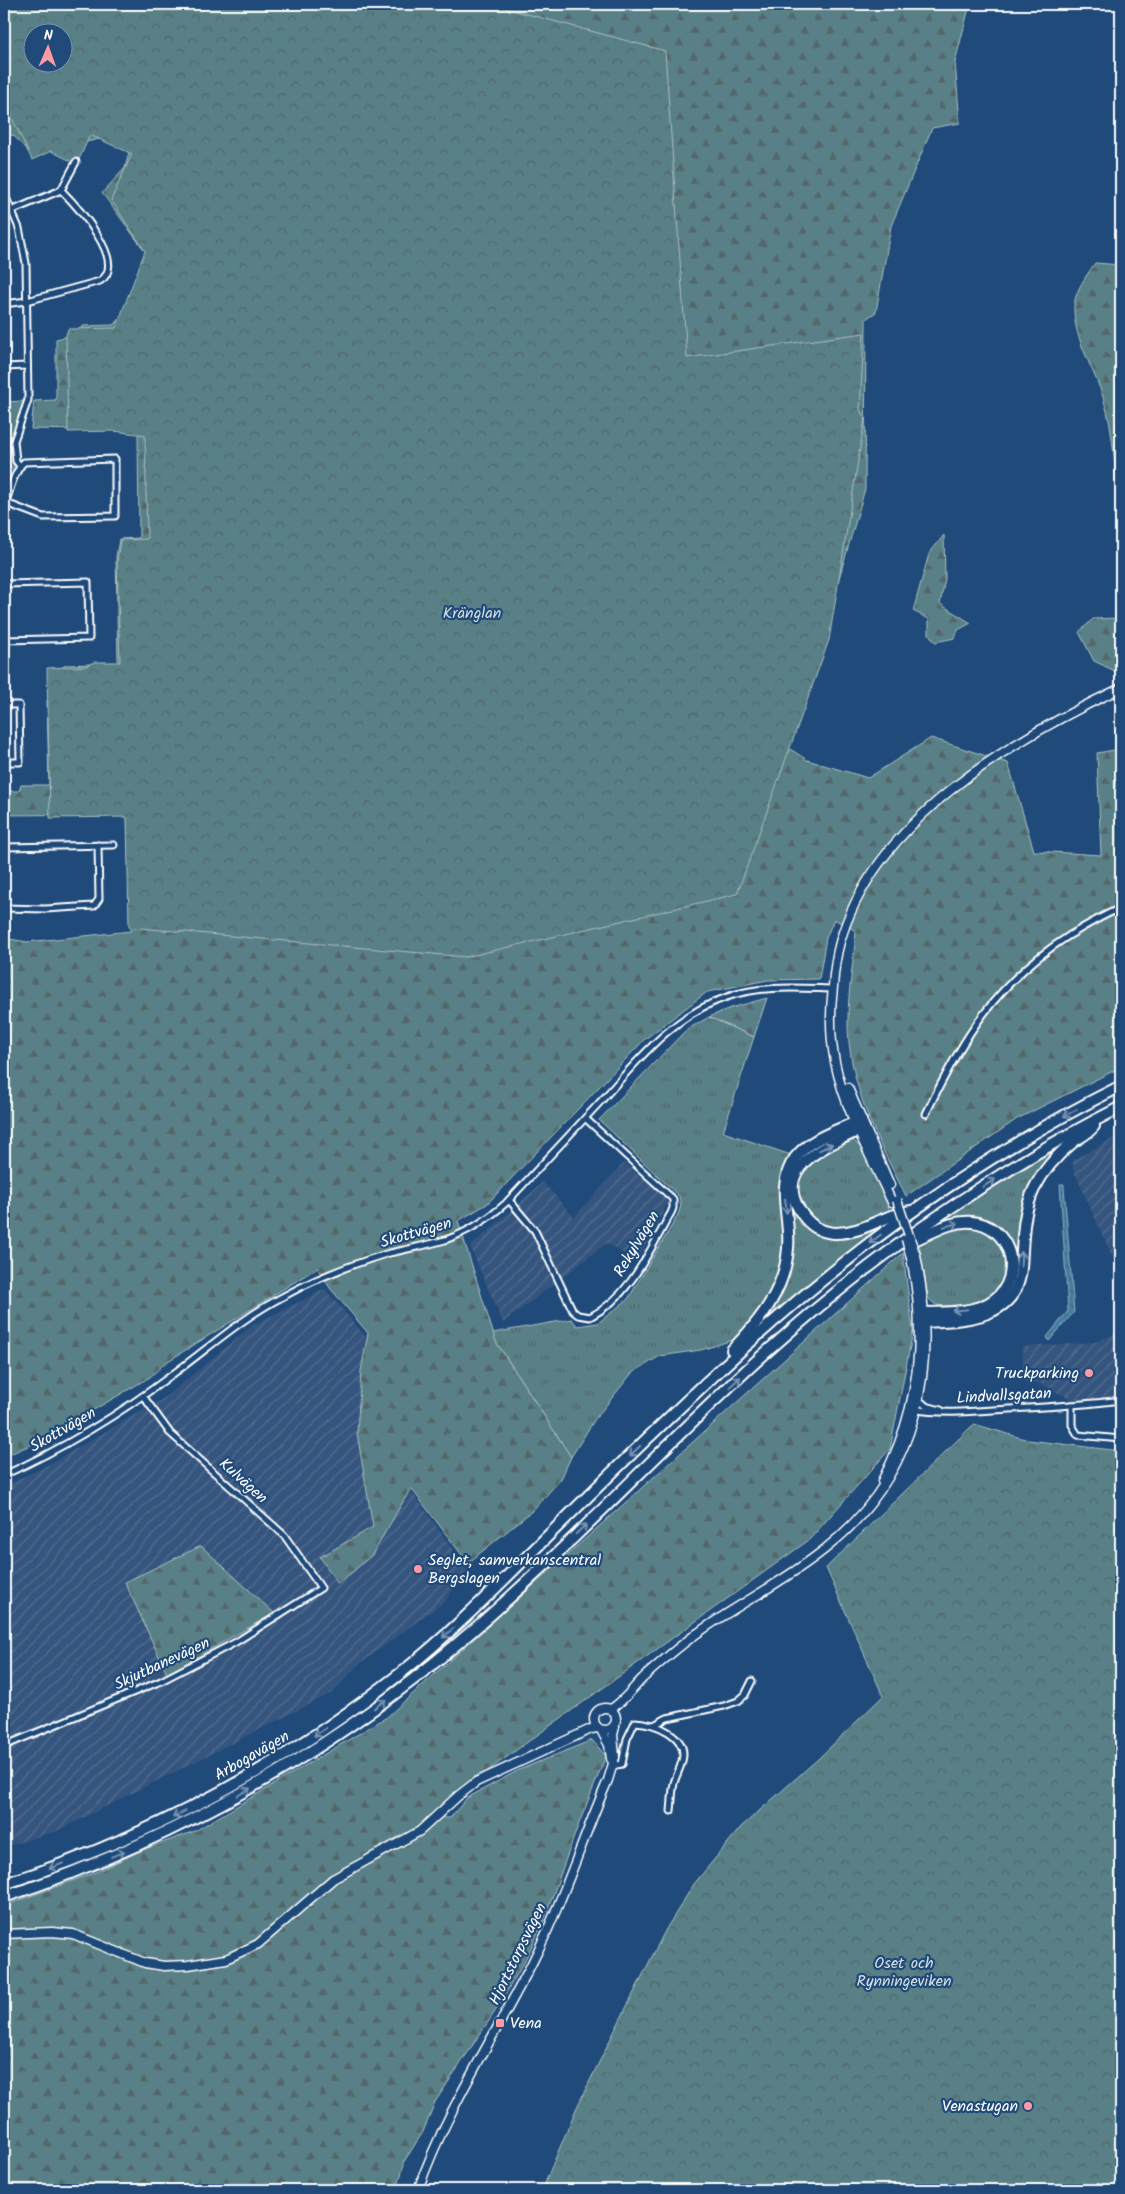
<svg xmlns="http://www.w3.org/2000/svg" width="1125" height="2194" font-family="Kalam,sans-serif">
  <defs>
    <pattern id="industrial-furrows" width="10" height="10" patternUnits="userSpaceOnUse" patternTransform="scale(1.25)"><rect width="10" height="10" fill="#34557e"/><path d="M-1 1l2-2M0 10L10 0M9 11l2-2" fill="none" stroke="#526e91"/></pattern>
    <pattern id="grass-tufts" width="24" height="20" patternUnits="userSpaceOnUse" patternTransform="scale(1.25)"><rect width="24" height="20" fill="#588086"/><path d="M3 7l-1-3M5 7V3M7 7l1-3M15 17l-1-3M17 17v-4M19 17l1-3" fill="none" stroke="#526669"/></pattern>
    <pattern id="forest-firs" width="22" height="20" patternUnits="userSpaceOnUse" patternTransform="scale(1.25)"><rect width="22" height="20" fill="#588086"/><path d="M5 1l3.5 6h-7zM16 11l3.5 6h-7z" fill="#526669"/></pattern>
    <pattern id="park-crowns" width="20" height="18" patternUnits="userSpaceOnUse" patternTransform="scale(1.25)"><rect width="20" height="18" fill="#588086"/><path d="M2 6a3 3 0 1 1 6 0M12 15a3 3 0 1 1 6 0" fill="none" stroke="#526669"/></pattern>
    <pattern id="water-waves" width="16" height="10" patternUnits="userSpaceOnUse" patternTransform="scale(1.25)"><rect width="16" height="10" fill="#447d9e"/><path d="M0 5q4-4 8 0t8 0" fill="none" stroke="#486475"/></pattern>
  </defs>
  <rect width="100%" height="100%" fill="#1f4a7a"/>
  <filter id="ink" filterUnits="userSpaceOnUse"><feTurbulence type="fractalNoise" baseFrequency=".02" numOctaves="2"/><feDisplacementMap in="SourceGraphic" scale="10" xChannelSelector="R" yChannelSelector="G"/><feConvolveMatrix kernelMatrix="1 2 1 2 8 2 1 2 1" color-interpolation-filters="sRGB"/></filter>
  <g filter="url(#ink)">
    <g fill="url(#industrial-furrows)">
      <polygon points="1121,1134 1121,1277 1073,1169 1073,1160"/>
      <polygon points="624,1163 669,1200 637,1262 607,1243 503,1323 470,1247 543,1182 574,1217"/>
      <polygon points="325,1289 365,1336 404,1480 467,1570 445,1601 357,1666 332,1693 57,1831 4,1847 4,1486 44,1467 164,1398 253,1325"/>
      <polygon points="1121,1331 1121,1397 1072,1400 1039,1383 1024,1383 1022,1347 1095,1342"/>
    </g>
    <g fill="url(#grass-tufts)" stroke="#acc0c2">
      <polygon points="709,1017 754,1037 723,1132 791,1155 780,1181 783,1224 781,1262 768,1296 739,1338 701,1350 660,1356 632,1373 595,1419 571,1457 496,1342 493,1333 572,1319 577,1326 598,1323 628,1299 677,1217 681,1206 679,1196 599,1120 686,1030"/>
      <path d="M 847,1140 L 853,1140 L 863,1150 L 891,1213 C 874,1219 854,1230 836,1229 C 805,1227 785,1187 807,1163 C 817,1153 835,1147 847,1140 Z"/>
      <path d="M 1062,1145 L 1020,1217 L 1016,1266 C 1010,1217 979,1212 937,1223 Z"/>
      <path d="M 789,1195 C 809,1249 834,1234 881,1225 L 766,1318 C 775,1301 786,1284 791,1265 C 796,1243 791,1217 789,1195 Z"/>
      <path d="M 963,1226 C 969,1227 977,1227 982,1229 C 1011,1238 1012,1279 991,1296 C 981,1304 967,1304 955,1305 C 943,1306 935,1308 928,1297 L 919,1243 L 939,1233 Z"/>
    </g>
    <g fill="url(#forest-firs)" stroke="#acc0c2" fill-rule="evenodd">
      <path d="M 4,4 L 970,4 L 955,62 L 960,123 L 932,128 L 891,226 L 876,312 L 866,319 L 865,489 L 815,661 L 764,732 L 807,760 L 868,778 L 931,738 L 1008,763 L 1034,851 L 1101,855 L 1097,753 L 1120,749 L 1118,701 L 1121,700 L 1121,1067 L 1017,1119 L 906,1196 C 878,1141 847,1083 848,1019 C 848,990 854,960 856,931 L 834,919 L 826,938 L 819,979 L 768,980 L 707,992 L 645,1039 L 487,1204 L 458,1221 L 496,1342 L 571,1457 L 561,1479 L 532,1511 L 468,1563 L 411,1488 L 372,1555 L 338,1584 L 320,1557 L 373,1527 L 357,1433 L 361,1371 L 368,1333 L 330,1288 L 317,1268 L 165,1363 L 150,1377 L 44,1439 L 10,1454 L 4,1436 L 4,1111 L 5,1110 L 10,1023 L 4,1003 L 4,938 L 27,942 L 131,931 L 127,814 L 4,815 L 4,791 L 19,791 L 21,785 L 49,785 L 47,701 L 58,682 L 60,670 L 65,665 L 118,663 L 116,557 L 119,539 L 139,538 L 138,431 L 31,429 L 34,401 L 56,400 L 56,339 L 78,334 L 82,326 L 113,325 L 200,249 L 145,251 L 102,193 L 125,168 L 130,148 L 107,137 C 82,144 57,147 32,155 L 13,135 L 4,137 L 4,120 L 8,118 L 4,99 ZM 32,32 L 62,32 L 62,62 L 32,62 Z"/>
      <path d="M 1095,263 L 1121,265 L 1121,515 L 1118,514 C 1115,476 1115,434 1103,397 C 1094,369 1075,341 1074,311 C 1073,293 1085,278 1095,263 Z"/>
      <path d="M 24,401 C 16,422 7,444 14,466 L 12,469 L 4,466 L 4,402 Z"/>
      <polygon points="944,535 945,579 940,604 971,623 958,630 955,638 935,642 929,634 929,619 913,611 929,554"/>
      <polygon points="1121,618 1121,674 1094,661 1079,632 1093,619"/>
      <polygon points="767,998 754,1037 709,1017 731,1008"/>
      <polygon points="903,1253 913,1331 890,1449 809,1540 440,1805 443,1818 450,1818 467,1798 519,1770 592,1740 606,1756 576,1831 544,1920 523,1964 496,2010 435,2102 423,2132 405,2160 397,2190 4,2190 4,1906 96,1872 140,1851 195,1831 387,1717"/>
      <polygon points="201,1546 274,1613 167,1674 125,1582"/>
    </g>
    <g fill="url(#park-crowns)" stroke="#acc0c2" fill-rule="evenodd">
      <path d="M 6,4 L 490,4 L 665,51 L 687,358 L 864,333 L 860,411 L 865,418 L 829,640 L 737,894 L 466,957 L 129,927 L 127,817 L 50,818 L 47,668 L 86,666 L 94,662 L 120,662 L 117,561 L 120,540 L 147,539 L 145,435 L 114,431 L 68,432 L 66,335 L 68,329 L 116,328 L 145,251 L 111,200 L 132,154 L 90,135 L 77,164 L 51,151 L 32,160 L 12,118 L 4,75 L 4,6 ZM 32,32 L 62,32 L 62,62 L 32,62 Z"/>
      <polygon points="974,1424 1028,1440 1121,1451 1121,2190 542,2190 577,2107 615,2030 666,1929 694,1884 741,1827 818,1759 883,1696 826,1568"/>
    </g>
    <polygon fill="url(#water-waves)" stroke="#8fb1c5" points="1060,1184 1064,1184 1064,1187 1074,1312 1049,1341 1047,1337 1068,1311"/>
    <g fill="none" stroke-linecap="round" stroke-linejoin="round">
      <defs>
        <g id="street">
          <polyline points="61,190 76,162"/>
          <polyline points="4,193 19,228 26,263 28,400 14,441 16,461 20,466"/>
          <path d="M 4,214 L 61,190 C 76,205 129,263 100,281 L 27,301 L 4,304"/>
          <polyline points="4,367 27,366"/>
          <path d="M 4,502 L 6,503 L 43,517 L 115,516 L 115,459 L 24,462 C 13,473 9,494 4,508"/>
          <polyline points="4,584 88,582 89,638 4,640"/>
          <polyline points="4,705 19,705 20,762 4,762"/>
          <polyline points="4,847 114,845"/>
          <polyline points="4,908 45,909 94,906 99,899 98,845"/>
          <path d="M 926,1114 C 962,1038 997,981 1070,935 C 1087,925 1103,915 1121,908"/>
          <path d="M 509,1200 L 535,1231 L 573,1311 L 578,1315 L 590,1317 C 631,1296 649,1251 671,1213 L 673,1208 L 673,1199 L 585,1118"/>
          <polyline points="918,1399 926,1406 941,1410"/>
          <polyline points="1072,1405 1072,1425 1078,1435 1121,1439"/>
          <path d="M 912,1409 C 944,1415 977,1411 1009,1409 C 1047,1407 1084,1405 1121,1400"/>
          <path d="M 4,1475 C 64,1448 120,1414 173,1374 C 210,1347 243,1317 284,1296 C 316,1278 350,1265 386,1254 C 405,1249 425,1246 445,1240 C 468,1232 488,1219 506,1203 C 538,1169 570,1134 602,1100 C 639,1059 673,1015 727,997 C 761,985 797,988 832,989"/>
          <polyline points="654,1725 667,1718 724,1706 738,1701 745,1695 752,1681"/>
          <polyline points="4,1746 161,1681 236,1642 321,1588 284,1535 170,1433 143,1396"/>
          <path d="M 612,1766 L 622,1764 L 627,1739 L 635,1722 C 655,1723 689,1735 682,1761 C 680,1769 676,1776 674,1783 C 672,1792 672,1802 671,1811"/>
        </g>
        <g id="secondary">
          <polyline points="848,1088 890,1185"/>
          <path d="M 892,1202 C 871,1157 845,1111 835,1062 C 830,1037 830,1011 833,987 C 834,972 836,956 840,942 C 875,819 1013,739 1121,688"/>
          <path d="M 882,1481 C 919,1411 927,1335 911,1258"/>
          <circle cx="605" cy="1719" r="11"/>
          <path d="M 611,1709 C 623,1702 633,1688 643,1678 C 662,1661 681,1644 702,1630 C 742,1602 787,1580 825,1549 C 918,1475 939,1369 916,1256"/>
          <polyline points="601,1730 609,1745 611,1759"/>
          <polyline points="4,1934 52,1932 73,1934 145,1963 164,1966 188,1965 226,1959 258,1944 333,1879 420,1831 458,1796 476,1782 591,1729 598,1728"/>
          <path d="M 418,2190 C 446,2110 494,2038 532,1963 C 562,1904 582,1840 608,1780 L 615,1757 L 613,1735 L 615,1726"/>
        </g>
        <g id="highway">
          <path d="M 864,1128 C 833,1143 771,1164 800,1211 C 808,1224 820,1232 834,1233 C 863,1234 884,1214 911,1211"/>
          <path d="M 914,1240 C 933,1233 950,1220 972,1222 C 1010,1225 1025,1275 995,1299 C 978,1313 946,1313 925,1313"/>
          <path d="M 925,1322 C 965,1320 1017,1319 1021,1268 C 1023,1240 1022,1215 1034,1189 C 1043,1171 1057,1155 1073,1142 C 1080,1137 1089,1133 1094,1126"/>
          <path d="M 732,1350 C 760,1321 785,1290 788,1248 C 791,1218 775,1185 795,1158 C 810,1138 839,1130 861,1120"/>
          <path d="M 4,1884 C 148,1838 282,1767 401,1673 C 458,1628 507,1576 559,1525 C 613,1471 668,1418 724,1366 C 843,1255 976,1158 1121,1086"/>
          <path d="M 4,1897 C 160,1845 305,1767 434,1663 C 551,1568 652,1456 763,1355 C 871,1258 992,1172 1121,1107"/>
        </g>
      </defs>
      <use href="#street" stroke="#fff" stroke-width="9"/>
      <use href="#secondary" stroke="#fff" stroke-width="11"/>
      <use href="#highway" stroke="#fff" stroke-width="14"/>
      <use href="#street" stroke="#1f4a7a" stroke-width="5"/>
      <use href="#secondary" stroke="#1f4a7a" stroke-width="8"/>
      <use href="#highway" stroke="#1f4a7a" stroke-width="10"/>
      <defs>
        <g id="secondary-bridge">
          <polyline points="897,1200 916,1256"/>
          <polyline points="906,1239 911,1258"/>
        </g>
      </defs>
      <use href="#secondary-bridge" stroke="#fff" stroke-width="11" stroke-linecap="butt"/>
      <use href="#secondary-bridge" stroke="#1f4a7a" stroke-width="8"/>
    </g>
    <defs><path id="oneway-shaft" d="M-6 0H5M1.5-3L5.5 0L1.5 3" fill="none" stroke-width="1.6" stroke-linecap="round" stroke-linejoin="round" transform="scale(1.25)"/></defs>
    <g stroke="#7992af">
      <use href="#oneway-shaft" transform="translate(1070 1113) rotate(151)"/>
      <use href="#oneway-shaft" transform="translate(826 1147) rotate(-26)"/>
      <use href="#oneway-shaft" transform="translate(989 1183) rotate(-33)"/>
      <use href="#oneway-shaft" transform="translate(786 1206) rotate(83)"/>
      <use href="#oneway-shaft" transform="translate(951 1225) rotate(-14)"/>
      <use href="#oneway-shaft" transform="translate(875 1239) rotate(143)"/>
      <use href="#oneway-shaft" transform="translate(1021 1259) rotate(-88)"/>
      <use href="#oneway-shaft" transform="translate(960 1310) rotate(174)"/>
      <use href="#oneway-shaft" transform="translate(735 1382) rotate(-43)"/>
      <use href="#oneway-shaft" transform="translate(635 1451) rotate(136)"/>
      <use href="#oneway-shaft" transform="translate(581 1529) rotate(-44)"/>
      <use href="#oneway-shaft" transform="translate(448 1633) rotate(138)"/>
      <use href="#oneway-shaft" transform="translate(380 1704) rotate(-36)"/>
      <use href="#oneway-shaft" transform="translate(320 1732) rotate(146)"/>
      <use href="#oneway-shaft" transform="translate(244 1792) rotate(-30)"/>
      <use href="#oneway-shaft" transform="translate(179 1814) rotate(153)"/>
      <use href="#oneway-shaft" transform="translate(118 1854) rotate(-23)"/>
      <use href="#oneway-shaft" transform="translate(56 1866) rotate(159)"/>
    </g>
  </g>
  <g fill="#ff9aa2" stroke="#1f4a7a" stroke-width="2">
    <circle cx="1089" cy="1373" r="5"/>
    <circle cx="418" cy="1569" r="5"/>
    <rect x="495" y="2018" width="10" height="10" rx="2.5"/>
    <circle cx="1028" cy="2106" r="5"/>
  </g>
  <g text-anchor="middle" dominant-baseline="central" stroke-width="4.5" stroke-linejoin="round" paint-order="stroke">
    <g font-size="16" fill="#d5dfe1" stroke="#1f4a7a">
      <text x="472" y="613">Kränglan</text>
      <text x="904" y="1963">Oset och<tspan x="904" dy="18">Rynningeviken</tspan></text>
    </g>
    <g font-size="16" fill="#fff" stroke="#1f4a7a">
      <text transform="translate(416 1233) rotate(-16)">Skottvägen</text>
      <text transform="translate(637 1244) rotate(-59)">Rekylvägen</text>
      <text transform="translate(1004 1396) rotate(-3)">Lindvallsgatan</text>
      <text transform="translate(63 1430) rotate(-30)">Skottvägen</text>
      <text transform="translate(243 1481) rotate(42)">Kulvägen</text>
      <text transform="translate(162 1664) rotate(-25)">Skjutbanevägen</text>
      <text transform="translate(252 1756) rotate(-30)">Arbogavägen</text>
      <text transform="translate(518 1954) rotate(-64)">Hjortstorpsvägen</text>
    </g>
    <g font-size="16" fill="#fff" stroke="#1f4a7a" text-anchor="end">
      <text x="1079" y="1373">Truckparking</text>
      <text x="428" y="1560" text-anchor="start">Seglet, samverkanscentral<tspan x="428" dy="18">Bergslagen</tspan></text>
      <text x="510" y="2023" text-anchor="start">Vena</text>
      <text x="1018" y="2106">Venastugan</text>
    </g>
  </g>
  <rect width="1125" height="2194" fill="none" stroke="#1f4a7a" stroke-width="20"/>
  <rect x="10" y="10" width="1105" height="2174" fill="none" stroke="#fff" stroke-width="2" filter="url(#ink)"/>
  <g transform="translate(48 48) rotate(2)"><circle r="24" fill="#1f4a7a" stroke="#7992af"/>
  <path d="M0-4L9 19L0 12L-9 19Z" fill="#ff9aa2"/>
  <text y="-8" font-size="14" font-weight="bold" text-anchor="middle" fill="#ffffff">N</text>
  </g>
</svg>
